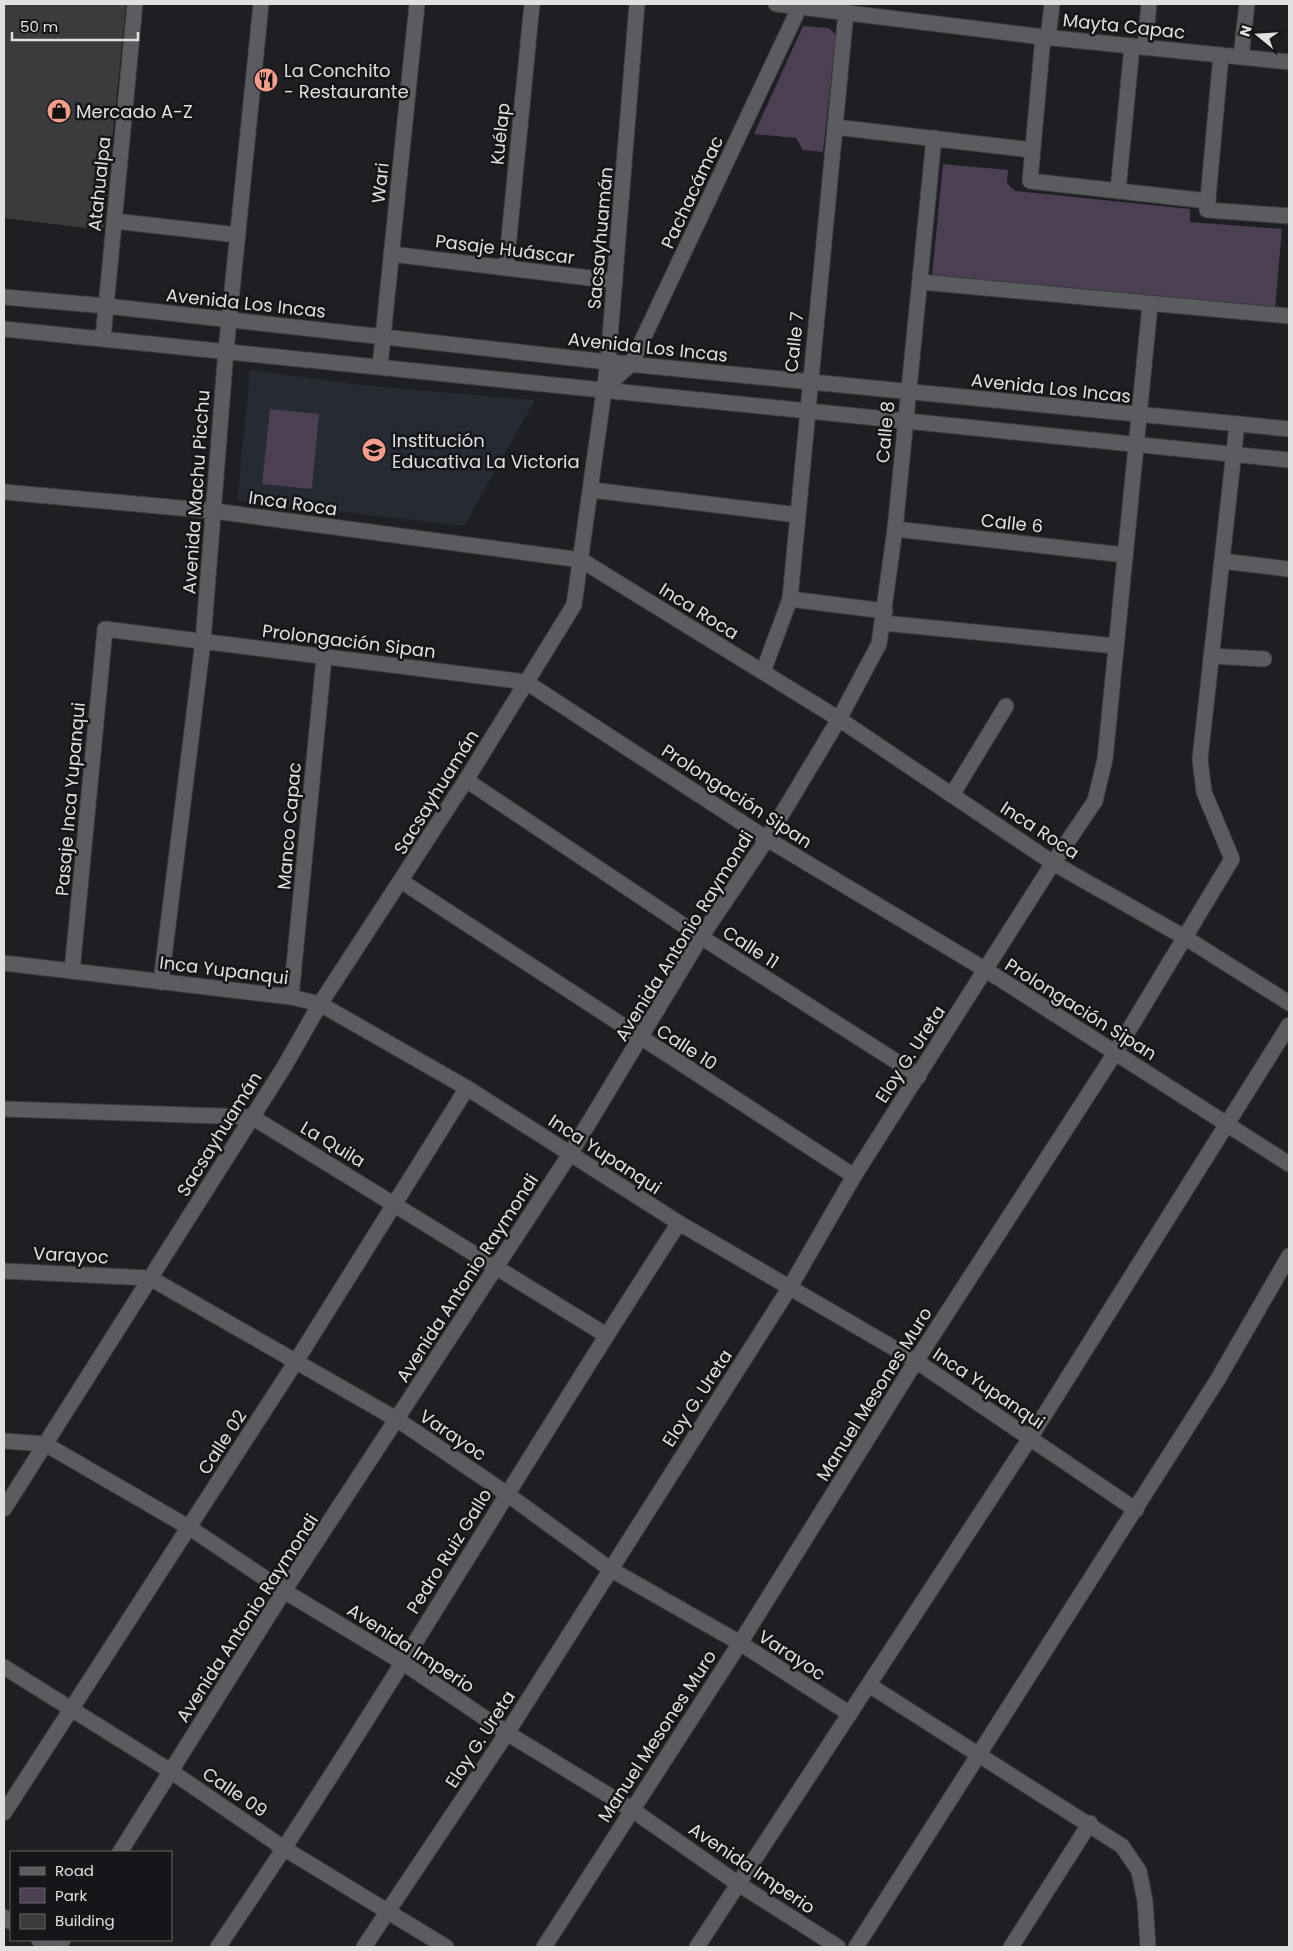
<svg xmlns="http://www.w3.org/2000/svg" width="1293" height="1951" font-family="Poppins,sans-serif">
  <rect width="100%" height="100%" fill="#1e1f22"/>
  <polygon fill="#262a32" points="250,370 370,386 535,400 464,526 237,500"/>
  <g fill="#4c3e53">
    <polygon points="803,26 829,28 836,35 823,152 803,150 796,138 754,134"/>
    <polygon points="943,164 1008,170 1007,183 1015,191 1190,209 1190,222 1282,229 1275,309 932,276"/>
    <polygon points="270,409 319,414 312,489 262,484"/>
  </g>
  <polygon fill="#3b3b3e" points="4,4 126,4 103,230 4,218"/>
  <g fill="none" stroke-linecap="round" stroke-linejoin="round">
    <defs>
      <g id="minor">
        <polyline points="776,4 1043,37 1289,62"/>
        <polyline points="1043,37 1030,181 1208,201"/>
        <polyline points="1048,38 1052,4"/>
        <polyline points="1145,47 1149,4"/>
        <polyline points="1221,55 1207,210 1289,216"/>
        <polyline points="1241,57 1247,4"/>
        <polyline points="835,127 1032,150"/>
        <polyline points="1118,191 1132,46"/>
        <polyline points="114,221 238,235"/>
        <polyline points="391,254 615,281"/>
        <polyline points="506,268 532,4"/>
        <polyline points="921,282 1289,316"/>
        <polyline points="4,297 106,306 608,362 1289,429"/>
        <path d="M 4,329 C 433,370 861,417 1289,460"/>
        <polyline points="103,338 135,4"/>
        <polyline points="380,366 417,4"/>
        <polyline points="605,388 631,364 801,4"/>
        <polyline points="592,490 798,515"/>
        <polyline points="4,492 214,511 581,560 839,719 1053,863 1186,938 1289,1003"/>
        <polyline points="895,529 1125,555"/>
        <polyline points="1222,561 1288,569"/>
        <polyline points="790,599 885,611"/>
        <polyline points="883,623 1116,646"/>
        <polyline points="1211,656 1264,659"/>
        <polyline points="763,672 790,599 846,12"/>
        <polyline points="466,780 701,937 919,1076"/>
        <polyline points="952,795 1006,706"/>
        <polyline points="401,881 854,1176"/>
        <polyline points="4,963 291,997 320,1004 467,1088 679,1223 916,1361 1136,1510"/>
        <polyline points="72,971 105,629 526,682 767,839 986,970 1289,1164"/>
        <polyline points="161,982 203,641 226,350 261,4"/>
        <polyline points="291,997 324,658"/>
        <polyline points="4,1109 252,1117 606,1335"/>
        <polyline points="4,1271 150,1278 398,1420 507,1494 610,1569 740,1643 850,1714"/>
        <polyline points="4,1441 45,1444 190,1528 284,1591 402,1662 507,1733 631,1809 737,1883 838,1947"/>
        <polyline points="4,1509 284,1067 320,1004 466,780 574,605 608,362 637,4"/>
        <polyline points="4,1667 172,1772 285,1849 446,1947"/>
        <polyline points="869,1685 1122,1846 1139,1871 1145,1901 1148,1947"/>
        <polyline points="4,1813 295,1363 467,1088"/>
        <polyline points="120,1852 284,1591 570,1154 701,937 767,839 839,719 879,644 895,529 934,138"/>
        <polyline points="4,1917 11,1922"/>
        <polyline points="39,1940 50,1947"/>
        <polyline points="58,1947 63,1940"/>
        <path d="M 218,1947 C 379,1711 522,1463 679,1223"/>
        <polyline points="364,1947 507,1733 790,1287 854,1176 1053,863 1095,801 1105,759 1150,305"/>
        <polyline points="544,1947 740,1643 916,1361 1115,1053 1232,859 1204,792 1200,759 1237,424"/>
        <polyline points="697,1947 1030,1438 1289,1025"/>
        <polyline points="856,1947 1218,1379 1289,1256"/>
        <polyline points="1011,1947 1090,1823"/>
      </g>
    </defs>
    <use href="#minor" stroke="#3c3d3f" stroke-width="17"/>
    <use href="#minor" stroke="#5a5c60" stroke-width="15"/>
  </g>
  <defs>
    <symbol id="restaurant-disc" viewBox="-11 -11 22 22"><circle r="9.5" fill="#f49d8c" stroke="#151619"/><path d="M-5-6h1v4h1v-4h1v4h1v-4h1v5L-1.5 .5V6h-2V.5L-5-1ZM5-6V6H3V1.5H1.5Q1.5-4 5-6Z" fill="#111"/></symbol>
    <symbol id="shop-disc" viewBox="-11 -11 22 22"><circle r="9.5" fill="#f49d8c" stroke="#151619"/><path d="M-5-2.5h2.3a2.7 3.5 0 0 1 5.4 0H5L5.5 6h-11ZM-1.5-2.5h3a1.5 2.3 0 0 0-3 0Z" fill="#111"/></symbol>
    <symbol id="school-disc" viewBox="-11 -11 22 22"><circle r="9.5" fill="#f49d8c" stroke="#151619"/><path d="M0-5L7-2L0 1L-7-2ZM-4 1L0 2.5L4 1V4Q0 6-4 4Z" fill="#111"/></symbol>
  </defs>
  <g fill-rule="evenodd">
    <use href="#restaurant-disc" x="252" y="66" width="28" height="28"/>
    <use href="#shop-disc" x="45" y="97" width="28" height="28"/>
    <use href="#school-disc" x="360" y="436" width="28" height="28"/>
  </g>
  <g text-anchor="middle" dominant-baseline="central" stroke-width="5" stroke-linejoin="round" paint-order="stroke">
    <g font-size="18" fill="#dfe0e2" stroke="#151619">
      <text transform="translate(1124 26) rotate(6)">Mayta Capac</text>
      <text transform="translate(500 134) rotate(-84)">Kuélap</text>
      <text transform="translate(380 183) rotate(-84)">Wari</text>
      <text transform="translate(99 184) rotate(-84)">Atahualpa</text>
      <text transform="translate(692 192) rotate(-65)">Pachacámac</text>
      <text transform="translate(600 238) rotate(-85)">Sacsayhuamán</text>
      <text transform="translate(505 249) rotate(7)">Pasaje Huáscar</text>
      <text transform="translate(246 303) rotate(6)">Avenida Los Incas</text>
      <text transform="translate(794 342) rotate(-84)">Calle 7</text>
      <text transform="translate(648 347) rotate(6)">Avenida Los Incas</text>
      <text transform="translate(1051 388) rotate(6)">Avenida Los Incas</text>
      <text transform="translate(885 432) rotate(-85)">Calle 8</text>
      <text transform="translate(196 492) rotate(-86)">Avenida Machu Picchu</text>
      <text transform="translate(293 503) rotate(8)">Inca Roca</text>
      <text transform="translate(1012 523) rotate(6)">Calle 6</text>
      <text transform="translate(699 611) rotate(32)">Inca Roca</text>
      <text transform="translate(349 641) rotate(7)">Prolongación Sipan</text>
      <text transform="translate(436 792) rotate(-58)">Sacsayhuamán</text>
      <text transform="translate(737 796) rotate(33)">Prolongación Sipan</text>
      <text transform="translate(70 799) rotate(-85)">Pasaje Inca Yupanqui</text>
      <text transform="translate(289 826) rotate(-85)">Manco Capac</text>
      <text transform="translate(1040 830) rotate(33)">Inca Roca</text>
      <text transform="translate(684 936) rotate(-58)">Avenida Antonio Raymondi</text>
      <text transform="translate(751 947) rotate(33)">Calle 11</text>
      <text transform="translate(224 970) rotate(7)">Inca Yupanqui</text>
      <text transform="translate(1081 1009) rotate(32)">Prolongación Sipan</text>
      <text transform="translate(687 1047) rotate(33)">Calle 10</text>
      <text transform="translate(910 1054) rotate(-57)">Eloy G. Ureta</text>
      <text transform="translate(219 1134) rotate(-58)">Sacsayhuamán</text>
      <text transform="translate(333 1144) rotate(31)">La Quila</text>
      <text transform="translate(605 1154) rotate(33)">Inca Yupanqui</text>
      <text transform="translate(71 1255) rotate(3)">Varayoc</text>
      <text transform="translate(467 1278) rotate(-57)">Avenida Antonio Raymondi</text>
      <text transform="translate(989 1388) rotate(34)">Inca Yupanqui</text>
      <text transform="translate(874 1394) rotate(-58)">Manuel Mesones Muro</text>
      <text transform="translate(697 1398) rotate(-57)">Eloy G. Ureta</text>
      <text transform="translate(453 1435) rotate(34)">Varayoc</text>
      <text transform="translate(222 1442) rotate(-57)">Calle 02</text>
      <text transform="translate(449 1551) rotate(-58)">Pedro Ruiz Gallo</text>
      <text transform="translate(247 1618) rotate(-57)">Avenida Antonio Raymondi</text>
      <text transform="translate(411 1648) rotate(33)">Avenida Imperio</text>
      <text transform="translate(792 1655) rotate(33)">Varayoc</text>
      <text transform="translate(657 1736) rotate(-57)">Manuel Mesones Muro</text>
      <text transform="translate(480 1739) rotate(-57)">Eloy G. Ureta</text>
      <text transform="translate(235 1792) rotate(34)">Calle 09</text>
      <text transform="translate(752 1868) rotate(34)">Avenida Imperio</text>
    </g>
    <g font-size="18" fill="#dfe0e2" stroke="#151619" text-anchor="start">
      <text x="284" y="70">La Conchito<tspan x="284" dy="21">- Restaurante</tspan></text>
      <text x="76" y="111">Mercado A-Z</text>
      <text x="392" y="440">Institución<tspan x="392" dy="21">Educativa La Victoria</tspan></text>
    </g>
  </g>
  <rect width="1293" height="1951" fill="none" stroke="#dfe0e2" stroke-width="10"/>
  <rect x="10" y="1851" width="162" height="90" fill="#151619" stroke="#666769"/>
  <rect x="20" y="1867" width="25" height="8" fill="#5a5c60" stroke="#666769"/>
  <text x="55" y="1876" font-size="15" fill="#dfe0e2">Road</text>
  <rect x="20" y="1888" width="25" height="15" fill="#4c3e53" stroke="#666769"/>
  <text x="55" y="1901" font-size="15" fill="#dfe0e2">Park</text>
  <rect x="20" y="1914" width="25" height="15" fill="#3b3b3e" stroke="#666769"/>
  <text x="55" y="1926" font-size="15" fill="#dfe0e2">Building</text>
  <g transform="translate(1258 35) rotate(288)" stroke="#151619" stroke-width="4" paint-order="stroke">
  <path d="M0-4L9 19L0 12L-9 19Z" fill="#dfe0e2"/>
  <text y="-8" font-size="14" font-weight="bold" text-anchor="middle" fill="#dfe0e2">N</text>
  </g>
  <path d="M12 32v8h126v-8" fill="none" stroke="#dfe0e2" stroke-width="2.5"/>
  <text x="20" y="32" font-size="15" fill="#dfe0e2" stroke="#151619" stroke-width="4" paint-order="stroke">50 m</text>
</svg>
